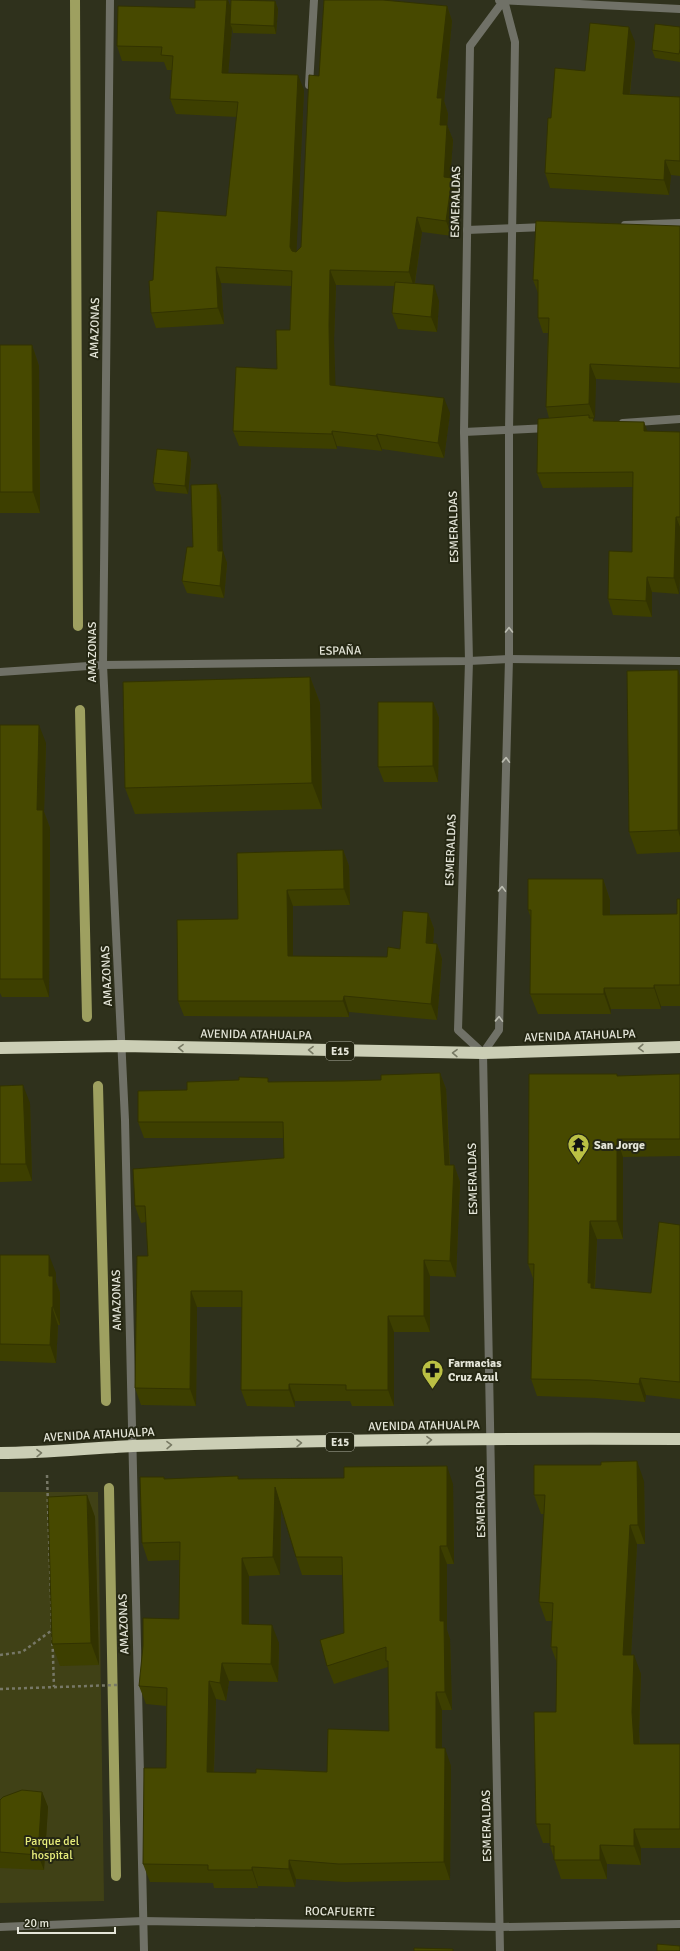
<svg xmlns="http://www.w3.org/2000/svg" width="680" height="1951" font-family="Signika,sans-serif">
  <rect width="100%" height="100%" fill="#2f311c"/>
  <polygon fill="#404116" points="0,1492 98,1492 104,1901 0,1903"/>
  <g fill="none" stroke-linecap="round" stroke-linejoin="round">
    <g stroke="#9ea060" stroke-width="10">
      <polyline points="75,0 78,626"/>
      <polyline points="80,710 87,1017"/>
      <polyline points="98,1086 106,1401"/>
      <polyline points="109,1488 116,1876"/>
    </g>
    <g stroke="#777867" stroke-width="2.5" stroke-dasharray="3 3" stroke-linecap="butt">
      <polyline points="47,1475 54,1687"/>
      <polyline points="0,1655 22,1652 51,1631"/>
      <polyline points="0,1689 117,1685"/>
    </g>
    <g stroke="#707167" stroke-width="8">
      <polyline points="110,0 103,665 125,1120 144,1951"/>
      <polyline points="499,0 680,9"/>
      <polyline points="309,85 314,0"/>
      <polyline points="625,225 680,223"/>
      <polyline points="467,230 545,227"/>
      <polyline points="623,423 680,419"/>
      <polyline points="464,432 548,428"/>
      <polyline points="0,672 103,665 469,661 509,659 680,661"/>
      <polyline points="483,1053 458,1030 469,661 464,432 470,46 504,0 515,42 509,431 509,659 499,1030 483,1053 500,1951"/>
      <polyline points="0,1927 143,1921 501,1927 680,1924"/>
    </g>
    <g stroke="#cbceb5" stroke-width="12">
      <polyline points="0,1048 122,1046 483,1053 680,1047"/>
      <path d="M 0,1453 C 45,1453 89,1448 133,1446 C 315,1440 498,1438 680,1439"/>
    </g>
  </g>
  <g fill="#3d3f00" fill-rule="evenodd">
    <polygon points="275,1 278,9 276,34 233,33 232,28 228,73 304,90 296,252 301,247 319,76 447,6 452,21 444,101 448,114 447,125 453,140 450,178 458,193 452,236 422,232 415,283 439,301 437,332 398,329 392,313 395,286 336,285 334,340 335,386 450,413 444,458 382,449 382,451 337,446 337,449 239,446 233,431 277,369 290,330 291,286 221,283 224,324 156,328 151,313 153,280 226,216 237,117 176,114 170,99 172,70 167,70 164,62 122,61 117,46 195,8 231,8"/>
    <polygon points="680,27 680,62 655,58 652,50"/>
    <polygon points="635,42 630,94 680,97 680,176 671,175 669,195 550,188 545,173 551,118 585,71"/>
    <polygon points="680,226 680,383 596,379 594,420 595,422 648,431 680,432 680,577 679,594 652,592 652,617 613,615 608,599 632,552 633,487 543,488 537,473 549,418 546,407 548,333 543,333 538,318 538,293 533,280"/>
    <polygon points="0,345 32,345 39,366 40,513 0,513"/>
    <polygon points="191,460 188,494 156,491 153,483"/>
    <polygon points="217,484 221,497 222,551 227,563 224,598 187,593 182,581 193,547"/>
    <polygon points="680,676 680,852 637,854 629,832"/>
    <polygon points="310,677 320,703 322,809 135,814 125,788"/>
    <polygon points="433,702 439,718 438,782 384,782 378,767"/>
    <polygon points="0,725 46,743 44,812 50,828 49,997 2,997 0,993"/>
    <polygon points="343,850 349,866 350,905 293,906 293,956 387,957 400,949 428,913 434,929 433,943 437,944 442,959 437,1020 349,1012 349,1017 184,1016 178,1001 238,919"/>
    <polygon points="603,879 610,900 610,915 677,914 680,899 680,1006 661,1006 661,1009 611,1009 611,1014 538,1014 530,994 531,918 528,910"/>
    <polygon points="440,1073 446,1089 450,1165 454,1165 460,1182 456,1277 430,1276 430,1332 394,1332 394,1406 352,1406 350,1401 295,1401 295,1407 247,1406 241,1390 242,1307 197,1307 196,1406 141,1405 135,1388 148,1256 146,1222 141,1223 135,1206 284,1158 284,1138 144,1138 138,1122 187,1090 269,1082 381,1080"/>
    <polygon points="617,1074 617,1076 680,1074 680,1156 623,1157 623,1239 597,1239 595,1289 651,1293 680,1225 680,1399 646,1395 645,1402 596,1398 537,1396 531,1379 534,1281 528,1264"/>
    <polygon points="0,1086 30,1103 32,1181 0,1182"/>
    <polygon points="0,1255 56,1273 56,1282 60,1293 60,1325 58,1325 56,1363 0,1361"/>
    <path d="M 238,1476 L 239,1479 L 453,1484 L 454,1564 L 447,1564 L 447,1630 L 450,1639 L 452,1710 L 442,1710 L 442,1748 L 451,1766 L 450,1880 L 345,1882 L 296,1879 L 295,1887 L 258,1886 L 258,1888 L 214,1888 L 213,1883 L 150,1882 L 143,1864 L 166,1768 L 166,1706 L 146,1704 L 139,1686 L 179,1619 L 179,1560 L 148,1561 L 142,1543 L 164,1477 L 165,1479 ZM 281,1509 L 296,1557 L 302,1575 L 343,1575 L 344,1633 L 327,1666 L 334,1684 L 388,1667 L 389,1731 L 327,1772 L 256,1773 L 214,1772 L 216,1699 L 226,1701 L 229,1681 L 278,1682 L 279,1643 L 249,1625 L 249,1576 L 280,1575 Z"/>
    <polygon points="644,1481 645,1544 637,1544 631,1655 641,1674 639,1731 640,1744 680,1744 680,1848 641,1848 641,1865 607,1864 607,1879 561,1879 550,1846 550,1843 543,1843 536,1824 556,1712 557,1663 551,1647 552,1621 546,1621 539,1602 544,1514 541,1514 534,1495"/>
    <polygon points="87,1495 95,1517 99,1665 60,1666 52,1644"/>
    <polygon points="42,1792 48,1807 44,1870 0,1868 0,1800"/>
  </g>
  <g fill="#323300">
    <polygon points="227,0 228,0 233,13 230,24 232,28 227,88 222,73"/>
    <polygon points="275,1 278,9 276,34 274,26"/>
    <polygon points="447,6 452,21 444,101 448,114 446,140 440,125 437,98"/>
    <polygon points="629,27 635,42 628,109 623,94"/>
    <polygon points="298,75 304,90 296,262 290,247"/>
    <polygon points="447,125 453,140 449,192 444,177"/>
    <polygon points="665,160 671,175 669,195 664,180"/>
    <polygon points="452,178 458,193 452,236 446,221"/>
    <polygon points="417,217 422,232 414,287 409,272"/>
    <polygon points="216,267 221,283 224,324 218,308"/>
    <polygon points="330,270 336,285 334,340 336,400 330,385 329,325"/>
    <polygon points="434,285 439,301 437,332 431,317"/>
    <polygon points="32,345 39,366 40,513 33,492"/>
    <polygon points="590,364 596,379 595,419 589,404"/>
    <polygon points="444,398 450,413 444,458 438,443"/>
    <polygon points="644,422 650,438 644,431"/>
    <polygon points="332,431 337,446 337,449 332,434"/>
    <polygon points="377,434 382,449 382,451 376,436"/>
    <polygon points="188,452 191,460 188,494 185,486"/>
    <polygon points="217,484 221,497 223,555 223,551 227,563 224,598 220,586"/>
    <polygon points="676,517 680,527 680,577 679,594 674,578"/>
    <polygon points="647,577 652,592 652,617 646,601"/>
    <polygon points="678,670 680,676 680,837 678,830"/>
    <polygon points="310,677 320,703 322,809 312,783"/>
    <polygon points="433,702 439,718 438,782 433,766"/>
    <polygon points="39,725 46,743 44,812 50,828 49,997 43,979 37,810"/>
    <polygon points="343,850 349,866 350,905 344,889"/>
    <polygon points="603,879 610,900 610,935 603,915"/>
    <polygon points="287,890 293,906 293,971 288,956"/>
    <polygon points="428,913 434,929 432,959 426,943"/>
    <polygon points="437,944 442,959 437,1020 431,1004"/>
    <polygon points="654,985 661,1006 661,1009 654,988"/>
    <polygon points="604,988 611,1009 611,1014 604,994"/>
    <polygon points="344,996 349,1012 349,1017 343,1001"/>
    <polygon points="440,1073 446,1089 450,1181 445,1165"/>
    <polygon points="23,1085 30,1103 32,1181 26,1164"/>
    <polygon points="617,1139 623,1157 623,1239 617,1221"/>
    <polygon points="454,1165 460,1182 456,1277 450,1261"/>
    <polygon points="590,1221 597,1239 594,1294 588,1283"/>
    <polygon points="49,1255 56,1273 56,1282 60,1293 60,1325 53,1307 49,1276"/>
    <polygon points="424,1260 430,1276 430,1332 424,1316"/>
    <polygon points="191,1291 197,1307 196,1406 190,1389"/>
    <polygon points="52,1307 58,1325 56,1363 50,1345"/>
    <polygon points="388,1316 394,1332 394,1406 388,1390"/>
    <polygon points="640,1378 646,1395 645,1402 639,1384"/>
    <polygon points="289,1384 295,1401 295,1407 289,1390"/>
    <polygon points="637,1461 644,1481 645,1544 638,1525"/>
    <polygon points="447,1466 453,1484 454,1564 447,1546"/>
    <polygon points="275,1487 281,1505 280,1575 273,1557"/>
    <polygon points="87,1495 95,1517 99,1665 91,1643"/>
    <polygon points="630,1525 637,1544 630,1674 623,1655"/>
    <polygon points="440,1546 447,1564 447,1630 450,1639 452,1710 445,1692 440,1621"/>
    <polygon points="242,1558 249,1576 249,1643 242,1624"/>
    <polygon points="272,1625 279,1643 278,1682 271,1664"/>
    <polygon points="634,1655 641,1674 639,1731 640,1763 634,1744 632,1712"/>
    <polygon points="222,1663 229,1681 226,1701 220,1683"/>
    <polygon points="209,1681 216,1699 213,1790 207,1772"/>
    <polygon points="436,1692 442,1710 442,1766 436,1748"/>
    <polygon points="445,1748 451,1766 450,1880 444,1862"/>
    <polygon points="42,1792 48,1807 44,1870 38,1855"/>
    <polygon points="634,1829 641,1848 641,1865 634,1846"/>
    <polygon points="600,1845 607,1864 607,1879 600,1860"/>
    <polygon points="289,1860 296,1879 295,1887 289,1869"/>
    <polygon points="252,1867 258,1886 258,1888 252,1870"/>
  </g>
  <g fill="#474900" stroke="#323300" fill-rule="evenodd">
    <polygon points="195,0 227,0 222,73 298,75 290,247 292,251 296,252 301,247 309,75 319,76 324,0 383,0 447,6 437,98 442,98 440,125 447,125 444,177 452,178 446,221 417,217 409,272 330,270 329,325 330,385 444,398 438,443 377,434 376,436 332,431 332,434 233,431 236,367 277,369 276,330 290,330 292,271 216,267 218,308 151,313 149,281 153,280 157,211 226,216 238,102 170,99 173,56 161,55 162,47 117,46 118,6 195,8"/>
    <polygon points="231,0 275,1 274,26 230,24"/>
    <polygon points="590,23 629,27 623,94 680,97 680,161 665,160 664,180 545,173 548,118 551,118 555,68 585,71"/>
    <polygon points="655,24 680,27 680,49 679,54 652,50"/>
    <polygon points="536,221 680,226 680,368 590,364 589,404 546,407 549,318 538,318 538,280 533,280"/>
    <polygon points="395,282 434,285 431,317 392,313"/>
    <polygon points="0,345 32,345 33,492 0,492"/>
    <polygon points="589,415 589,418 594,418 593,421 644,422 644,431 680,432 680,517 676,517 674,578 647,577 646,601 608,599 609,551 632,552 633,472 537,473 538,419"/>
    <polygon points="157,449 188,452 185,486 153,483"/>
    <polygon points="217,484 218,551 223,551 220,586 182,581 187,547 193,547 191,485"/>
    <polygon points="678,670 678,830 629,832 627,671"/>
    <polygon points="310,677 312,783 125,788 123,682"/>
    <polygon points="378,702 433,702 433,766 378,767"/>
    <polygon points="0,725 39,725 37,810 43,810 43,979 0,979"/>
    <polygon points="343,850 344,889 287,890 288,956 387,957 388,947 400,949 403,911 428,913 426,943 437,944 431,1004 344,996 343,1001 178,1001 177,920 238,919 237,853"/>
    <polygon points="528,879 603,879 603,915 677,914 677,899 680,899 680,985 654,985 654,988 604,988 604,994 530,994 531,910 528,910"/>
    <polygon points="440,1073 445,1165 454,1165 450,1261 424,1260 424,1316 388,1316 388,1390 346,1390 346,1385 289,1384 289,1390 241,1390 242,1291 191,1291 190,1389 135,1388 137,1256 148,1256 145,1206 135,1206 133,1169 284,1158 283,1122 138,1122 138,1091 187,1090 187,1082 239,1080 239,1077 268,1078 268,1082 345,1081 381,1080 381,1075"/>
    <polygon points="529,1074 617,1074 617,1076 680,1074 680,1139 617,1139 617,1221 590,1221 588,1283 591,1283 591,1288 651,1293 659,1222 680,1225 680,1382 640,1378 639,1384 590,1380 531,1379 534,1264 528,1264"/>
    <polygon points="23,1085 26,1164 0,1164 0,1086"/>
    <polygon points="0,1255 49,1255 49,1276 53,1276 53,1307 52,1307 50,1345 0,1344"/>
    <polygon points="637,1461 638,1525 630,1525 623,1655 634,1655 632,1712 634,1744 680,1744 680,1829 634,1829 634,1846 600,1845 600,1860 554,1860 554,1846 550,1846 550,1824 536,1824 534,1712 556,1712 557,1647 551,1647 553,1603 539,1602 545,1495 534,1495 534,1465 601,1465 601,1462"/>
    <path d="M 447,1466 L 447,1546 L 440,1546 L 440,1621 L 444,1621 L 445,1692 L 436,1692 L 436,1748 L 445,1748 L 444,1862 L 339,1864 L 289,1860 L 289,1869 L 252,1867 L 252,1870 L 208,1870 L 208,1865 L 143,1864 L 144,1768 L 166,1768 L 167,1688 L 139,1686 L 143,1646 L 143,1618 L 179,1619 L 180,1542 L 142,1543 L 140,1477 L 164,1477 L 164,1479 L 238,1476 L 238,1479 L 344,1478 L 344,1467 ZM 275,1487 L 296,1557 L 342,1557 L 344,1633 L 320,1640 L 327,1666 L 386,1647 L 386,1661 L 388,1661 L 389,1731 L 328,1729 L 327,1772 L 256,1769 L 256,1773 L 207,1772 L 209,1681 L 220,1683 L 222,1663 L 271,1664 L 272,1625 L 242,1624 L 242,1558 L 273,1557 Z"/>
    <polygon points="87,1495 91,1643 52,1644 48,1497"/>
    <polygon points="22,1790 42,1792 38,1855 0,1852 0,1800 3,1797"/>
    <polygon points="657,1944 680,1946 680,1951 657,1951"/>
    <polygon points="414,1948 453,1949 453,1951 414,1951"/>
  </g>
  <defs><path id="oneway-chevron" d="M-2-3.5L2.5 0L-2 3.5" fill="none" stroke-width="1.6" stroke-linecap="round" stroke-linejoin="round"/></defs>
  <g stroke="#bcbdb1">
    <use href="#oneway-chevron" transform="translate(509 630) rotate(-90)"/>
    <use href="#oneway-chevron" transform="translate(506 760) rotate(-88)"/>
    <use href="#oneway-chevron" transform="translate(502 889) rotate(-88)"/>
    <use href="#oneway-chevron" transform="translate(499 1019) rotate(-88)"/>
  </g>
  <g stroke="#787a64">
    <use href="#oneway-chevron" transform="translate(181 1048) rotate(-179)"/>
    <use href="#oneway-chevron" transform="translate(641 1048) rotate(178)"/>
    <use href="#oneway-chevron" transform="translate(311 1050) rotate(-179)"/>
    <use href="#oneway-chevron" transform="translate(455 1053) rotate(-179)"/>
    <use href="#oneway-chevron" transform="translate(429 1440) rotate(-1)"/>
    <use href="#oneway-chevron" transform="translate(299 1443) rotate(-1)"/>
    <use href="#oneway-chevron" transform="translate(169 1445) rotate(-1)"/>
    <use href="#oneway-chevron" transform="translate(39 1453) rotate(-1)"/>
  </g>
  <defs>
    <symbol id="temple-pin" viewBox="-11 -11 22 30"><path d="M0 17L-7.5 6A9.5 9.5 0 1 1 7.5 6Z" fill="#bbc044" stroke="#252713"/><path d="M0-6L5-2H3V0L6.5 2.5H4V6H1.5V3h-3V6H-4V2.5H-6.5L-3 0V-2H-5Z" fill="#111"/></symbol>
    <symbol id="pharmacy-pin" viewBox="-11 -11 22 30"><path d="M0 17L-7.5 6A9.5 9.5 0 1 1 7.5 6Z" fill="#bbc044" stroke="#252713"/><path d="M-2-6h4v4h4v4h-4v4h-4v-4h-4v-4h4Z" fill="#111"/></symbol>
  </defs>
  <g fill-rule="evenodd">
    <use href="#temple-pin" x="566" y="1132" width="25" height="34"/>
    <use href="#pharmacy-pin" x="420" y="1358" width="25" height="34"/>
  </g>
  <g text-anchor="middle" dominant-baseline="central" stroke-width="4" stroke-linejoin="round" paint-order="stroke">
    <g fill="#252713" stroke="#abad9e" stroke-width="1">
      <rect x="326" y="1042" width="28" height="18" rx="3"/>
      <rect x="326" y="1433" width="28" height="18" rx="3"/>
    </g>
    <g font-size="11" font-weight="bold" fill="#e5e6d9">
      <text x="340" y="1051">E15</text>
      <text x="340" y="1442">E15</text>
    </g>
    <g font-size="12" fill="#e5e6d9" stroke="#252713">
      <text transform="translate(456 202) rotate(-89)">ESMERALDAS</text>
      <text transform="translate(95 328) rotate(-89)">AMAZONAS</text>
      <text transform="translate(454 527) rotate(-91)">ESMERALDAS</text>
      <text transform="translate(340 651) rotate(-1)">ESPAÑA</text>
      <text transform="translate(92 652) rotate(-90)">AMAZONAS</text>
      <text transform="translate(451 850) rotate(-88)">ESMERALDAS</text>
      <text transform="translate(107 976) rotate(-93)">AMAZONAS</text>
      <text transform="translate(256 1035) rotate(1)">AVENIDA ATAHUALPA</text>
      <text transform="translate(580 1036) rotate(-2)">AVENIDA ATAHUALPA</text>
      <text transform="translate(473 1179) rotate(-91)">ESMERALDAS</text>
      <text transform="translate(117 1300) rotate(-91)">AMAZONAS</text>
      <text transform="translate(424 1426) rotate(-1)">AVENIDA ATAHUALPA</text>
      <text transform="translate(99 1435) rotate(-3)">AVENIDA ATAHUALPA</text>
      <text transform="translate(481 1502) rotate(-91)">ESMERALDAS</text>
      <text transform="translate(124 1624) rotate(-92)">AMAZONAS</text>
      <text transform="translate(487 1826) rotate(-91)">ESMERALDAS</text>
      <text transform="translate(340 1912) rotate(1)">ROCAFUERTE</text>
    </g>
    <g font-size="12" font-weight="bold" fill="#e5e6d9" stroke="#252713" text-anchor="start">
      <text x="594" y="1145">San Jorge</text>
      <text x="448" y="1363">Farmacias<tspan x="448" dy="14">Cruz Azul</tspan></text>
    </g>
    <g font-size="12" fill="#e7ed7b" stroke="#252713">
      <text x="52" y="1841">Parque del<tspan x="52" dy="14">hospital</tspan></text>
    </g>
  </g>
  <path d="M18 1927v6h97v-6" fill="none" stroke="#e5e6d9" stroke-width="2"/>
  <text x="24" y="1927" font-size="12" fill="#e5e6d9" stroke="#252713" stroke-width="3" paint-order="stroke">20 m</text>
</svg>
